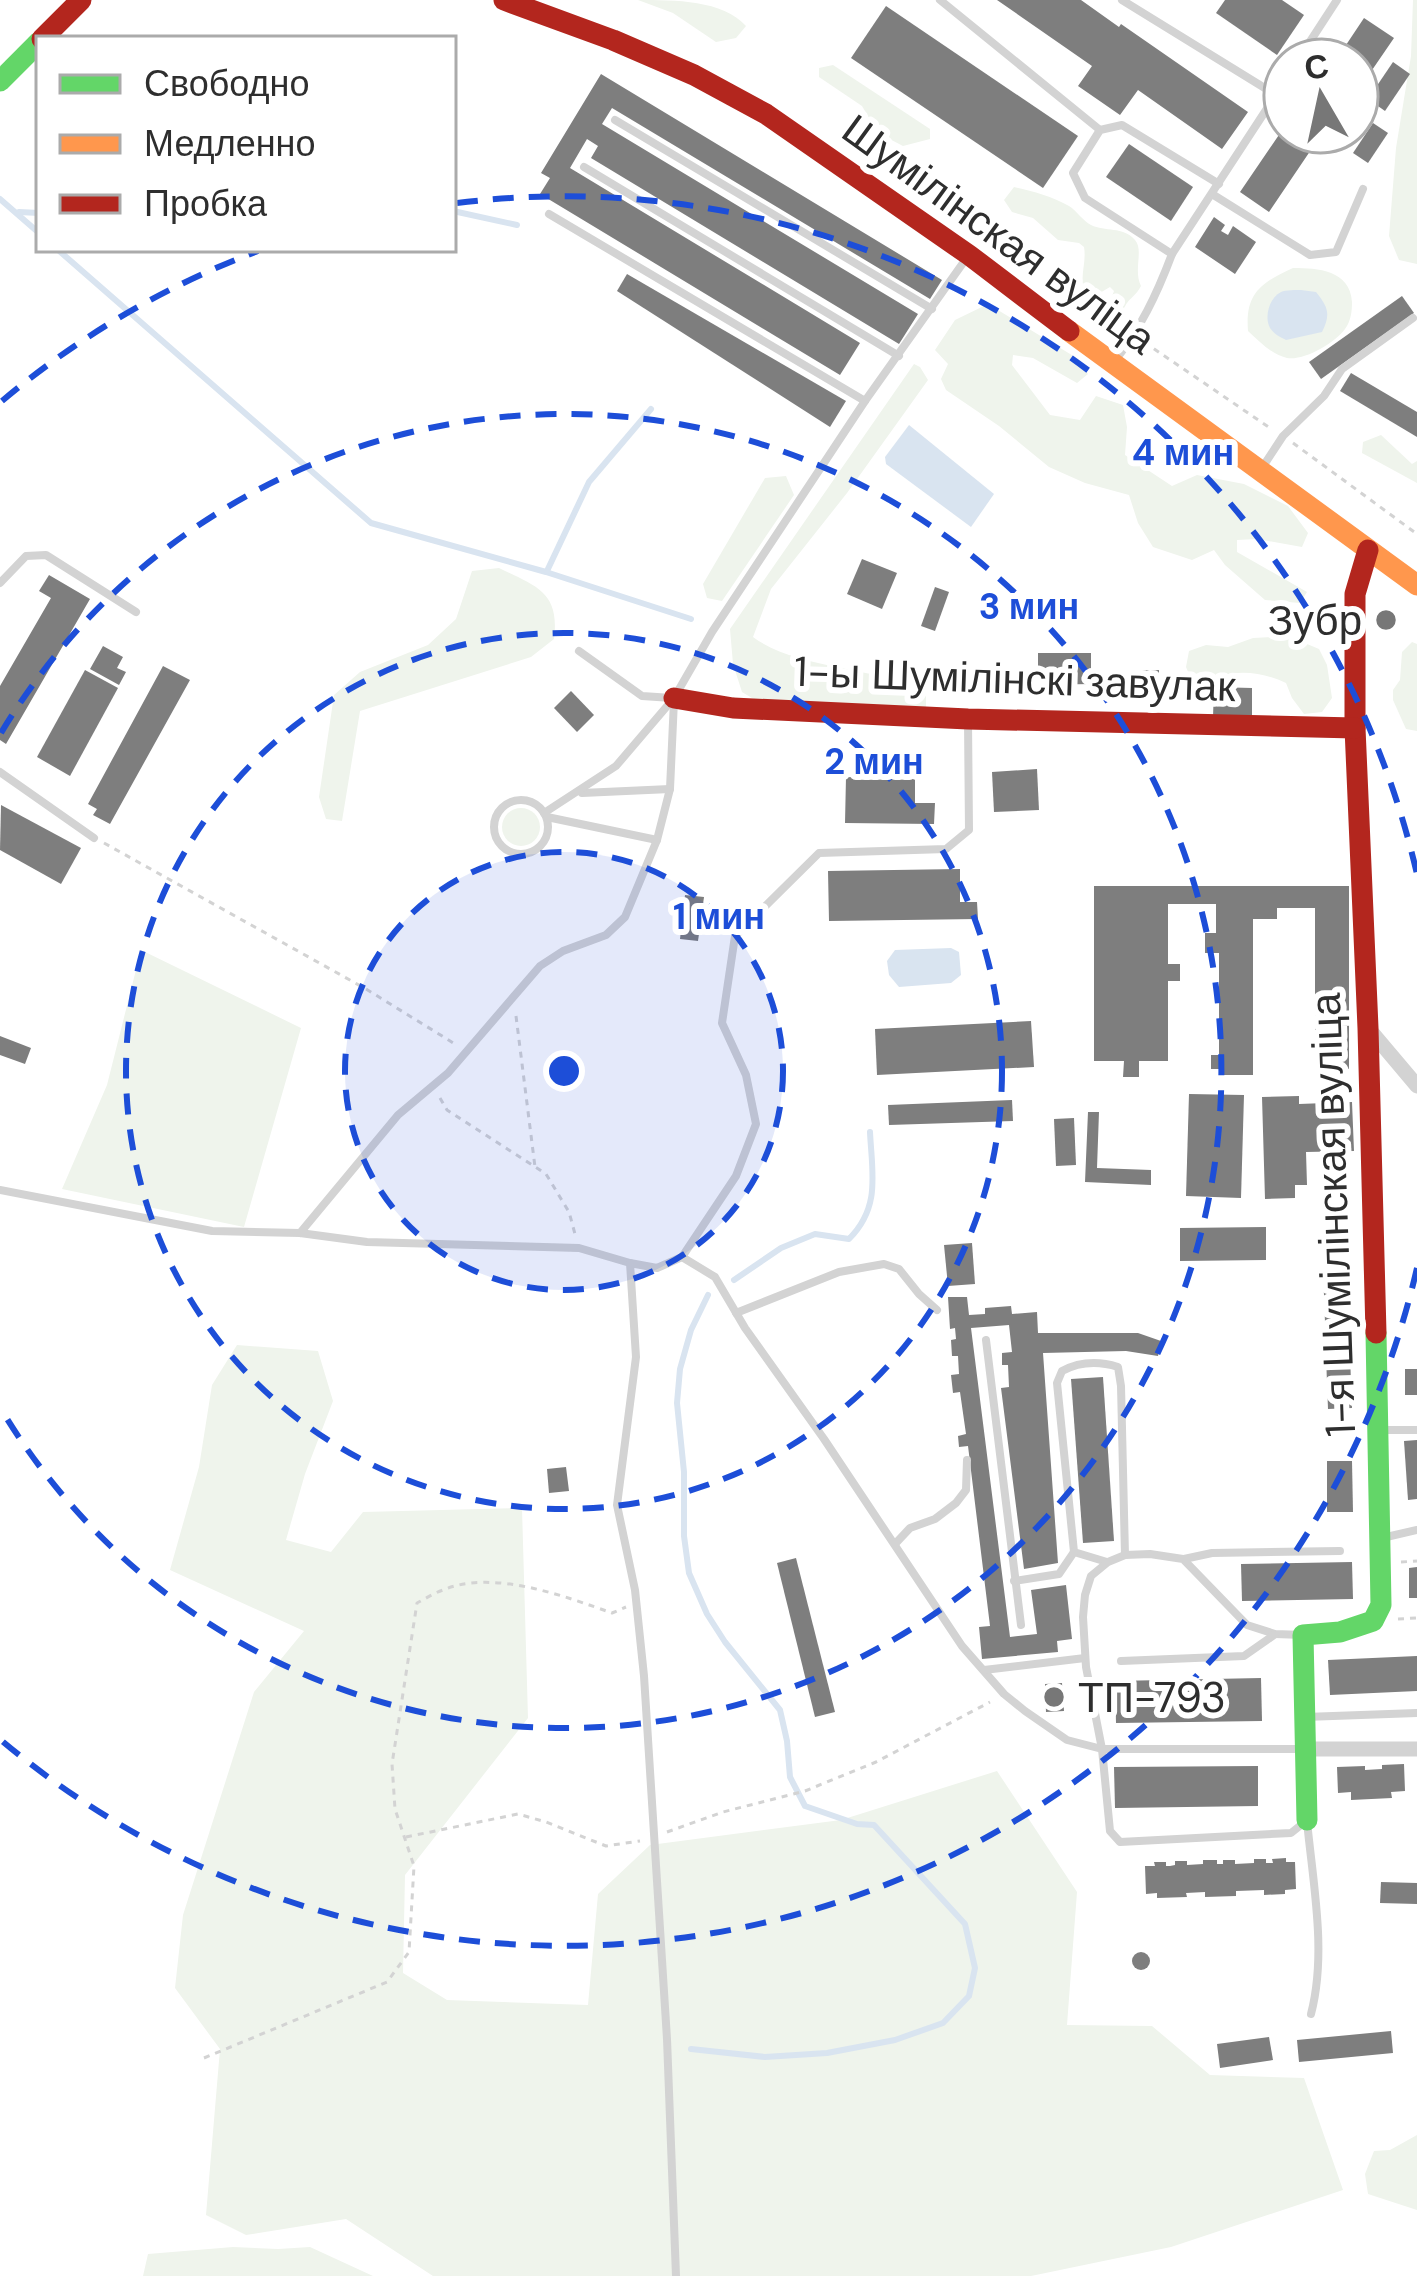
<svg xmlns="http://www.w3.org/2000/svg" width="1417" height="2276" font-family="'DM Sans',sans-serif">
  <rect width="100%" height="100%" fill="#fff"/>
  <g fill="#eff4ec">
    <path d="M 638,0 C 675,0 723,0 746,26 L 736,38 L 716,42 L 673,13 Z"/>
    <polygon points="1413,0 1417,0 1417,264 1399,260 1389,236 1396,148 1411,56"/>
    <polygon points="833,65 930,129 930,139 903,146 878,133 862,106 819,77 819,68"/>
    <path d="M 1014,187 C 1032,191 1052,196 1069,206 C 1077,211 1083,221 1091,225 C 1105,232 1123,226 1135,240 C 1144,250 1133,270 1141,286 C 1134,299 1128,297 1122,313 L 1112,315 L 1108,307 L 1114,291 L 1110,287 L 1098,294 L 1086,294 C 1078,278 1087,264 1084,247 L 1079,243 L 1058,240 L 1033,218 L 1012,212 L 1004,200 Z"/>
    <path d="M 1293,268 C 1318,268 1350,270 1352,302 C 1352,311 1351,321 1345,329 C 1335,343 1304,361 1287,358 C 1271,354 1260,342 1248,331 C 1245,293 1261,283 1293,268 Z"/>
    <polygon points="988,304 1075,357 1088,374 1077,383 1033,358 1013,355 1012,365 1050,415 1080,420 1096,396 1123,405 1127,427 1125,455 1172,486 1197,475 1244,484 1288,506 1308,533 1302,547 1257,539 1237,540 1237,552 1307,592 1300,603 1265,600 1225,565 1214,550 1192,560 1153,547 1138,523 1129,495 1085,483 1049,467 999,426 946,390 941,379 948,364 935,350 955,320"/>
    <path d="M 914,364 L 920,367 L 928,380 L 847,493 L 771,589 L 753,637 C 794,668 875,668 926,690 L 926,711 L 762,704 L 742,692 L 733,664 L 730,629 Z"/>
    <polygon points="1381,435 1412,464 1417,461 1417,483 1362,453 1363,442"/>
    <polygon points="786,476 794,495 722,601 707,598 703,584 765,478"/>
    <path d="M 499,568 C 536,586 560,592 554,639 L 531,657 L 360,711 L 342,821 L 326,819 L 319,797 L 334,695 L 360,672 L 428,645 L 456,619 L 472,571 Z"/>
    <path d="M 1288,636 L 1319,649 L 1327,665 L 1332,698 L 1322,712 L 1304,714 L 1292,698 L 1286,683 C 1259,670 1227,668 1200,685 L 1192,681 L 1186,667 L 1189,651 L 1206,645 L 1228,647 L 1253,638 Z"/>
    <polygon points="1412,642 1417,644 1417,731 1406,729 1393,700 1393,690 1400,680 1402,652"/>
    <circle cx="521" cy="827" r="19"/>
    <polygon points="141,950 301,1028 244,1227 62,1189 107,1085"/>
    <polygon points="237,1345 318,1351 333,1401 305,1474 286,1540 331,1552 363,1512 522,1508 528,1718 405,1875 403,1973 447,2000 588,2005 598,1894 650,1845 841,1820 997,1771 1077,1892 1067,2025 1152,2026 1210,2075 1304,2078 1343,2190 1171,2247 1031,2276 433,2276 346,2219 246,2235 206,2215 220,2049 175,1988 183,1915 254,1692 304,1631 170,1570 199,1467 212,1385"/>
    <polygon points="1417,2135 1417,2210 1368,2194 1365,2174 1374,2151 1390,2150"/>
    <polygon points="233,2247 278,2249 310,2247 373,2276 143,2276 148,2254"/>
  </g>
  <g fill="#d9e4f0">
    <path d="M 1301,290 L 1316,292 C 1328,307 1331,314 1322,332 L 1286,340 C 1280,337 1274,334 1270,328 C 1264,317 1269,298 1281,292 C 1285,290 1297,290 1301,290 Z"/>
    <polygon points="909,425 994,494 971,527 886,464 885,457"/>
    <polygon points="951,948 959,952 961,975 951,983 899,987 889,975 887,961 895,950"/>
  </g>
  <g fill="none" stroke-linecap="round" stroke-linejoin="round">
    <g stroke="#d9e4f0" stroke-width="6">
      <polyline points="0,199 39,233"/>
      <polyline points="453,211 517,225"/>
      <polyline points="19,212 39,213"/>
      <polyline points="57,249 371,523 546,572 691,619"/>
      <polyline points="547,571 589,482 651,409"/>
      <path d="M 734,1280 L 781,1248 L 815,1234 L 849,1239 C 881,1207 872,1173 870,1132"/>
      <polyline points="691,2049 765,2057 827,2053 895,2040 943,2023 969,1996 975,1968 965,1924 874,1825 857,1824 805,1806 790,1777 787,1741 780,1710 725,1642 707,1614 689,1573 684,1536 684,1472 677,1403 680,1369 691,1330 708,1295"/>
    </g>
  </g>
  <g fill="#7e7e7e">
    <polygon points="997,0 1081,0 1119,27 1121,24 1248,112 1222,149 1138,90 1120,115 1078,86 1092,66"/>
    <polygon points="1225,0 1282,0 1304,15 1277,55 1216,13"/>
    <polygon points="886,6 1078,136 1043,188 851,58"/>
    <polygon points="1364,18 1394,38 1357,92 1357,60 1336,60"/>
    <polygon points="1393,62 1410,74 1385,111 1368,99"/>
    <polygon points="601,74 942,280 930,299 612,108 602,124 918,314 899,344 591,158 598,146 587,139 570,168 860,343 840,375 540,194 550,178 541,173"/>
    <polygon points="1373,123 1388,133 1368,163 1353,153"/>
    <polygon points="1285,126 1285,132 1323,132 1269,212 1240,192"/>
    <polygon points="1129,144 1193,187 1171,221 1106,177"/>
    <polygon points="1214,217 1225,225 1221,231 1228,235 1233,226 1256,242 1235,274 1195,247"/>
    <polygon points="627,274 846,401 830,427 617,291"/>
    <polygon points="1402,296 1414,313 1321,379 1309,362"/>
    <polygon points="1351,373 1417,412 1417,437 1340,391"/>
    <polygon points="862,559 897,573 882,609 847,594"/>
    <polygon points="49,575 90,599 6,744 0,740 0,686 51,598 39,591"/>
    <polygon points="935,587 949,592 935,631 921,626"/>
    <polygon points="103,646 123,657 117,668 126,672 119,685 90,669"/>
    <polygon points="1038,653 1091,653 1091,684 1038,685"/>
    <polygon points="163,666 190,680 110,824 93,815 97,809 88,804"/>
    <polygon points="85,670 118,688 70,776 37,757"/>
    <polygon points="1159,670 1159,693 1130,694 1130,671"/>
    <polygon points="1214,687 1252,688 1252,717 1213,717"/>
    <polygon points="571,691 594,715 577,732 554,708"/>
    <polygon points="1037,769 1039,810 994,812 992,772"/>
    <polygon points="846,777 915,779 915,803 935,803 934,824 845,823"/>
    <polygon points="1,805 81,848 61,884 0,850"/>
    <polygon points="960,869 960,902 977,902 978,919 829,921 828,871"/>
    <polygon points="1094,886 1349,886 1349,1069 1339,1069 1339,1077 1328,1076 1328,1070 1315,1070 1315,908 1277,908 1277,919 1253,919 1253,1075 1219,1075 1219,1069 1211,1069 1211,1055 1219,1055 1219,953 1205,953 1205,933 1216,933 1216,904 1168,904 1168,964 1180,964 1180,981 1168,981 1168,1061 1139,1061 1139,1077 1123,1077 1124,1061 1094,1061"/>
    <polygon points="685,895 704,897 698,941 680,939"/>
    <polygon points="1031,1021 1034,1067 877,1075 875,1029"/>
    <polygon points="0,1036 31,1048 25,1064 0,1055"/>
    <polygon points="1189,1094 1244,1095 1241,1198 1186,1196"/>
    <polygon points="1299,1096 1299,1104 1352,1102 1354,1151 1306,1152 1307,1185 1295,1185 1295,1198 1265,1199 1262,1097"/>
    <polygon points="1012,1100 1013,1121 889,1125 888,1105"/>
    <polygon points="1088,1112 1099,1112 1097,1168 1151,1170 1151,1185 1085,1182"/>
    <polygon points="1074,1118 1076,1165 1056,1166 1054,1119"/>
    <polygon points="1266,1227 1266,1260 1180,1261 1180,1228"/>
    <polygon points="972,1243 975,1284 948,1286 944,1245"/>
    <polygon points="1323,1269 1347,1269 1349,1321 1325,1322"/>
    <polygon points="948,1297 967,1297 969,1315 985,1314 985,1308 1011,1306 1012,1314 1037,1312 1038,1333 1138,1333 1161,1341 1158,1356 1126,1351 1043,1353 1058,1563 1024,1569 1001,1388 1009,1387 1008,1365 1002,1365 1002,1353 1012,1352 1009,1325 971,1328 1010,1637 1037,1634 1031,1590 1066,1585 1072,1639 1057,1641 1058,1652 982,1659 979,1627 990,1626 968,1446 959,1447 958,1436 966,1434 960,1392 953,1393 951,1375 959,1374 958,1356 952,1356 951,1340 956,1339 955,1328 950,1329"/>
    <polygon points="1350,1355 1352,1408 1328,1409 1326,1356"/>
    <rect x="1405" y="1369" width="12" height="26"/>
    <polygon points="1103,1377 1114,1541 1083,1543 1071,1379"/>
    <polygon points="1417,1440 1417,1499 1408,1500 1404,1441"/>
    <polygon points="1327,1461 1352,1461 1353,1512 1327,1512"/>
    <polygon points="566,1467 569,1491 549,1493 547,1469"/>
    <polygon points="796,1558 835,1712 815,1717 777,1563"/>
    <polygon points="1352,1562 1353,1599 1242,1601 1241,1564"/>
    <polygon points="1417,1567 1417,1598 1409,1598 1409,1568"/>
    <polygon points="1417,1656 1417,1691 1330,1695 1328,1660"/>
    <polygon points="1261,1678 1262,1721 1116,1723 1115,1681"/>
    <polygon points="1062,1683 1064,1711 1046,1712 1045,1684"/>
    <polygon points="1404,1764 1405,1791 1391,1792 1392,1798 1351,1800 1351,1792 1338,1793 1337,1767 1365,1766 1365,1770 1382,1769 1382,1765"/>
    <polygon points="1258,1766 1258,1806 1115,1808 1114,1767"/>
    <polygon points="1286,1858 1286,1862 1295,1862 1296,1889 1285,1890 1285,1894 1264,1895 1264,1890 1236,1891 1236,1896 1205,1897 1205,1892 1186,1893 1187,1897 1157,1898 1157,1893 1146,1894 1145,1866 1155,1866 1154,1862 1166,1862 1166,1866 1170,1866 1175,1865 1175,1861 1187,1861 1187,1865 1203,1864 1203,1860 1217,1860 1217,1864 1223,1864 1223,1860 1235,1860 1235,1864 1254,1863 1254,1859 1266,1859 1266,1863 1273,1863 1272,1859"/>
    <polygon points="1381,1882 1417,1883 1417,1904 1380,1903"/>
    <circle cx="1141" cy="1961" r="9"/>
    <polygon points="1391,2031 1393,2053 1299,2062 1297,2040"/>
    <polygon points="1269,2037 1273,2060 1220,2068 1217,2044"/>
  </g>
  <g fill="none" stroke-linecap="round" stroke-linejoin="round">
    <g stroke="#d3d3d3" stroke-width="3" stroke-dasharray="6 6" stroke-linecap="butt">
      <polyline points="1144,342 1270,428"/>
      <polyline points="1293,443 1417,534"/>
      <polyline points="104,843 366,989 455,1044"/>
      <polyline points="516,1016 535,1167"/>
      <polyline points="440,1098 447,1110 546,1174 569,1212 575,1234"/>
      <polyline points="1401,1562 1417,1561"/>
      <polyline points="1398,1619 1417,1618"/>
      <polyline points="667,1832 723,1812 805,1791 876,1762 990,1702"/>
      <polyline points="406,1837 518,1814 546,1822 606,1846 640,1841"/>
      <path d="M 204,2058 L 387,1982 L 409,1952 L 414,1866 L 395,1809 L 392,1764 L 417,1603 C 425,1599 434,1593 443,1590 C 493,1569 564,1596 612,1613 L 626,1607"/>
    </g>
    <g stroke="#d3d3d3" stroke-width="8">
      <polyline points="940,0 1100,130"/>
      <polyline points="1122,0 1276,95"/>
      <polyline points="1298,60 1337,0"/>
      <polyline points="615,120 932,309"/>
      <polyline points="584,167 899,356"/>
      <polyline points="1212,194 1310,255 1336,252 1363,189"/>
      <polyline points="549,214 865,401"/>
      <polyline points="1172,254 1085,198 1073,173 1100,130 1122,125 1219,184"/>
      <path d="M 1113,363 C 1140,330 1157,294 1172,254 L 1285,81"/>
      <polyline points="1262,468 1283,436 1324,396 1342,369 1413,318"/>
      <polyline points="0,583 26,556 46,555 136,612"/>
      <polyline points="579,651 642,696 672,698"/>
      <polyline points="0,772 94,838"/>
      <polyline points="582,793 670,789"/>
      <circle cx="521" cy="827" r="27"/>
      <polyline points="544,813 616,766 674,698 712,632 865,401 968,256"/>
      <polyline points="547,817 657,840"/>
      <polyline points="0,1190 212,1231 300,1233 367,1242 579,1248 630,1263"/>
      <polyline points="300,1233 398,1115 448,1073 540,966 563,951 606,935 625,917 657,840 670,789 674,700"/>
      <polyline points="682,1257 715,1277 745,1328 824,1439 962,1646 1004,1694 1025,1711 1067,1740 1102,1749 1304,1749"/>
      <polyline points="736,1313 839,1272 884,1264 899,1269 919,1294 937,1310"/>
      <polyline points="986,1340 1021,1625"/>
      <polyline points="1383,1430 1417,1430"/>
      <polyline points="1382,1538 1417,1530"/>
      <polyline points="895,1544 910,1528 935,1519 956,1503 966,1490 967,1460"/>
      <polyline points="1184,1559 1212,1553 1340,1551"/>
      <path d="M 1107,1562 L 1074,1552 L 1057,1383 L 1062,1371 C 1079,1362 1099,1361 1118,1367 L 1121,1386 L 1125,1555"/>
      <polyline points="1014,1581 1059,1574 1074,1552"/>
      <polyline points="1303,1635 1275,1634 1247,1625 1183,1559 1150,1554 1125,1555 1108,1562 1091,1576 1085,1595 1083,1617 1086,1667 1102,1749 1110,1831 1120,1842 1291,1833 1306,1821"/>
      <polyline points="1121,1661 1244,1656 1274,1635"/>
      <polyline points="984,1670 1085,1658"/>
      <polyline points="1305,1717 1417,1713"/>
      <path d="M 1307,1821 C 1313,1884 1327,1953 1311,2014"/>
      <polyline points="676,2276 667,2039 644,1676 635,1590 617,1505 636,1357 630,1263 657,1268 682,1257 736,1176 756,1124 746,1075 722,1023 735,936 819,853 946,849 969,830 968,720"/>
    </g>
    <g stroke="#d3d3d3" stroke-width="15">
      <polyline points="1369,1029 1417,1086"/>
      <polyline points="1304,1749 1417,1749"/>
    </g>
    <g stroke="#63d668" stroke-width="21">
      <polyline points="0,81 39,42"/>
      <polyline points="1307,1820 1303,1635 1340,1632 1373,1621 1381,1605 1376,1333"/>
    </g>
    <polyline stroke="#ff974d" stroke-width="21" points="1069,331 1417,585"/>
    <g stroke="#b3261e" stroke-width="21">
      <polyline points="504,0 613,40 694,75 766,114 969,255 1069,331"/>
      <polyline points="42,39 81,0"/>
      <polyline points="1368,550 1355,594 1355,728 1368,1028 1376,1333"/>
      <polyline points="674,698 733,708 968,719 1355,728"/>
    </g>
  </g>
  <circle cx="564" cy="1071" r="219" fill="#1d4ed8" fill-opacity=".12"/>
  <g fill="none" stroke="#1d4ed8" stroke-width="6" stroke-dasharray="21 15">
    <circle cx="564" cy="1071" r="219"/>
    <circle cx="564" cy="1071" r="438"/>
    <path d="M1 733A657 657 0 1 1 1 1409"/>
    <path d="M1417 1268A875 875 0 0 1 2 1741M2 401A875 875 0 0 1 258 251M457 203A875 875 0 0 1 1417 874"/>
  </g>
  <g fill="#777" stroke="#fff" stroke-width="4.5">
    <circle cx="1386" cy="620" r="12"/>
    <circle cx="1054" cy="1697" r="12"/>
  </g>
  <g text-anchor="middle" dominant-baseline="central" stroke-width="12" stroke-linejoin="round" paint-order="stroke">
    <g font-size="42" fill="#2e2e2e" stroke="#fff">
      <text transform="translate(999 234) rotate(36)">Шумілінская вуліца</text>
      <text transform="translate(1015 679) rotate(2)">1-ы Шумілінскі завулак</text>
      <text transform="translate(1333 1215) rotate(-92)">1-я Шумілінская вуліца</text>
    </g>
    <g font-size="42" fill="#2e2e2e" stroke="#fff" text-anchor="end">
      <text x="1362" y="620">Зубр</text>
      <text x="1078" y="1697" text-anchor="start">ТП-793</text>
    </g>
  </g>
  <circle cx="564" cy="1071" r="18" fill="#1d4ed8" stroke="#fff" stroke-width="6"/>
  <g font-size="36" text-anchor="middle" font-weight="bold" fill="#1d4ed8" stroke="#fff" stroke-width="12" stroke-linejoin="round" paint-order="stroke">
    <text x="1183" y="465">4 мин</text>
    <text x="1029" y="619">3 мин</text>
    <text x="874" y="774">2 мин</text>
    <text x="719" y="929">1 мин</text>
  </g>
  <rect x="36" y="36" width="420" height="216" fill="#ffffff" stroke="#ababab" stroke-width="3"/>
  <rect x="60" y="75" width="60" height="18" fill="#63d668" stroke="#ababab" stroke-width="3"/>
  <text x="144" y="96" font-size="36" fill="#2e2e2e">Свободно</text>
  <rect x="60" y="135" width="60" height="18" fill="#ff974d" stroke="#ababab" stroke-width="3"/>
  <text x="144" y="156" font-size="36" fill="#2e2e2e">Медленно</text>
  <rect x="60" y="195" width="60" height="18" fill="#b3261e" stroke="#ababab" stroke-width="3"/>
  <text x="144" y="216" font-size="36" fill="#2e2e2e">Пробка</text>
  <g transform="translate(1321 96) rotate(351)"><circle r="57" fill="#ffffff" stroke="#ababab" stroke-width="3"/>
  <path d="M0-9L21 45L0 30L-21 45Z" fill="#777777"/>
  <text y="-18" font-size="33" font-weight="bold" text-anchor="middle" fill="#2e2e2e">С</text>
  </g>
</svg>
